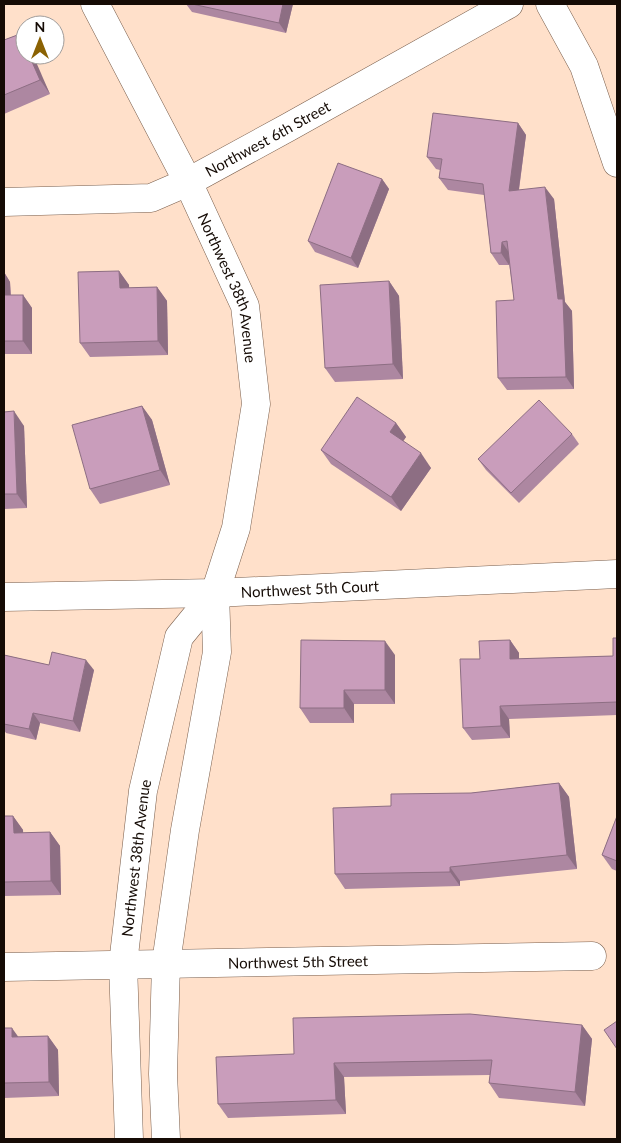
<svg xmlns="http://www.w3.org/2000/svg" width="621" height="1143" font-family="Lato,sans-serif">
  <rect width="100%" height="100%" fill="#ffe0ca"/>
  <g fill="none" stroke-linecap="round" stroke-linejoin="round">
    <defs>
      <g id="street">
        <path id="s1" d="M 95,4 L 188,182 L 245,306 L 256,404 L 236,528 L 215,593 L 217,652 L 185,830 L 166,963 L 163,1074 L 166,1139"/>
        <polyline points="550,4 584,66 617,163"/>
        <path id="s2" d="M 4,202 L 151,198 L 188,182 L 287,128 L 509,4"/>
        <path id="s3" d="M 4,597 L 215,593 L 617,574"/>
        <path id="s4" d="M 4,967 L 592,956"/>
        <path id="s5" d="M 129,1139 L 123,964 L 143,791 L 179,637 L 215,593"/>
      </g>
    </defs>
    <use href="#street" stroke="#7a5f4d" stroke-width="29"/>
    <use href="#street" stroke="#fff" stroke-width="28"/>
  </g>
  <g fill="#ad87a1">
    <polygon points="186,4 293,4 286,33 192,12"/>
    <polygon points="20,34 50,94 4,114 4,40"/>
    <polygon points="518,123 526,135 519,190 554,199 565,302 572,311 574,389 507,390 498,378 514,300 509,262 509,265 499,265 491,253 484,195 448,190 439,178 440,170 436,169 427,157"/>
    <polygon points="382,179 389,189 358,268 315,252 308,241"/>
    <polygon points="119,271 129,285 129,288 157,287 167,301 168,355 90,357 80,343"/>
    <polygon points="4,272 10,282 11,295 23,295 32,308 32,354 4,354"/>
    <polygon points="389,281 399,296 403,379 335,382 325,368"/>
    <polygon points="142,406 152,420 170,485 100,504 90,489"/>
    <polygon points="4,412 24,426 27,508 4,509"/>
    <polygon points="396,423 406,437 403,441 431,468 401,511 331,464 321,450"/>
    <polygon points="572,434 579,444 519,503 486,470 478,459"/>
    <polygon points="617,638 617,715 509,719 510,738 472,740 463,728 480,659 510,640 519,653 519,659 613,656"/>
    <polygon points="4,655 49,665 94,670 80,732 40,723 36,740 6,733 4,730"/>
    <polygon points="395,655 395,704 354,704 354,723 310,723 300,708"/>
    <polygon points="559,783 569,797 577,869 460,881 460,886 345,889 335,874 391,806 471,793"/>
    <polygon points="4,816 13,816 23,830 23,833 50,832 60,846 61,895 4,896"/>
    <polygon points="617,816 617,871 612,869 602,855"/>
    <polygon points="582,1025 592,1039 585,1106 499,1098 489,1083 490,1075 344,1077 346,1114 228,1118 218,1104 294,1054"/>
    <polygon points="4,1028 18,1037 48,1036 58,1050 59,1096 4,1098"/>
  </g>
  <g fill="#8d6e83">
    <polygon points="283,4 293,4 286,33 279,23"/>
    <polygon points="29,55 33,55 50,94 40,80"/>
    <polygon points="518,123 526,135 517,203 509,191"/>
    <polygon points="382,179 389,189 358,268 351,258"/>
    <polygon points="545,187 554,199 565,302 572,311 574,389 566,377"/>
    <polygon points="502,242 510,254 509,265 501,253"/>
    <polygon points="119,271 129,285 130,302 120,288"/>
    <polygon points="4,272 10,282 11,308 4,297"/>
    <polygon points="389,281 399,296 403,379 393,364"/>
    <polygon points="157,287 167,301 168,355 158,341"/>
    <polygon points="23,295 32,308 32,354 23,341"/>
    <polygon points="142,406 152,420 170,485 160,470"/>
    <polygon points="14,411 24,426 27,508 17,494"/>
    <polygon points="396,423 406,437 400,446 390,432"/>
    <polygon points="421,453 431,468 401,511 391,497"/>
    <polygon points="510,640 519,653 519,671 510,659"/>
    <polygon points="385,641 395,655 395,704 385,690"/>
    <polygon points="86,660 94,670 80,732 73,721"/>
    <polygon points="344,690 354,704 354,723 344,708"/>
    <polygon points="500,706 509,719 510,738 501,726"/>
    <polygon points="33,713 40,723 36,740 29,729"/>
    <polygon points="559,783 569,797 577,869 567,855"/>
    <polygon points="13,816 23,830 24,847 14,833"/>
    <polygon points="50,832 60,846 61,895 51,881"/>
    <polygon points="450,867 460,881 460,886 450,872"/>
    <polygon points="582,1025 592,1039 585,1106 575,1092"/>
    <polygon points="12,1028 22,1042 12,1037"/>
    <polygon points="48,1036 58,1050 59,1096 49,1082"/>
    <polygon points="334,1063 344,1077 346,1114 336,1100"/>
  </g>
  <g fill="#c99dbb" stroke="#8d6e83">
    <polygon points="192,4 283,4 279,23"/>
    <polygon points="20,34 25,45 25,55 29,55 40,80 4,95 4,40"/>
    <polygon points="433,113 518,123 509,191 545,187 558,299 563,299 566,377 498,378 496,301 514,300 507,241 502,242 501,253 491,253 483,184 439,178 442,159 427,157"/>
    <polygon points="338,163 382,179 351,258 308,241"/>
    <polygon points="119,271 120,288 157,287 158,341 80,343 78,272"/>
    <polygon points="389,281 393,364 325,368 320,285"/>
    <rect x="4" y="295" width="19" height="46"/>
    <polygon points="357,397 396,423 390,432 421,453 391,497 321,450"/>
    <polygon points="539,400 572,434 511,493 478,459"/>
    <polygon points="142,406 160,470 90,489 72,425"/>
    <polygon points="14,411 17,494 4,494 4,412"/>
    <polygon points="613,638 617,638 617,702 500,706 501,726 463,728 460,659 480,659 479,641 510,640 510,659 613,656"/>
    <polygon points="301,640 385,641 385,690 344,690 344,708 300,708"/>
    <polygon points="52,652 86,660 73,721 33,713 29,729 4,724 4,655 49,665"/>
    <polygon points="559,783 567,855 450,867 450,872 335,874 333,808 391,806 391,794 471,793"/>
    <polygon points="4,816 13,816 14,833 50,832 51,881 4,882"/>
    <polygon points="617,816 617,861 602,855"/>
    <polygon points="470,1014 582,1025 575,1092 489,1083 492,1060 334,1063 336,1100 218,1104 216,1057 294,1054 293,1018"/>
    <polygon points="617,1021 617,1049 604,1030"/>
    <polygon points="4,1028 12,1028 12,1037 48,1036 49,1082 4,1083"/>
  </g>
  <g text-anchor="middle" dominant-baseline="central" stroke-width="4.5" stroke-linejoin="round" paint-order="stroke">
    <g font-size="15" fill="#150b05" stroke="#fff">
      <text stroke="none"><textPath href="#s2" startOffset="278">Northwest 6th Street</textPath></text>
      <text stroke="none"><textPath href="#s1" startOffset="315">Northwest 38th Avenue</textPath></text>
      <text stroke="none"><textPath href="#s3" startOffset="306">Northwest 5th Court</textPath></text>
      <text stroke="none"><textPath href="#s5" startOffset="282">Northwest 38th Avenue</textPath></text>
      <text stroke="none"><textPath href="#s4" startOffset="294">Northwest 5th Street</textPath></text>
    </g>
  </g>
  <rect width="621" height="1143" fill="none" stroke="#150b05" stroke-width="10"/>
  <g transform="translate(40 40)"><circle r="24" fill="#ffffff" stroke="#a19d9b"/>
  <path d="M0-4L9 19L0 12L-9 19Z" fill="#8b6203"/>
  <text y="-8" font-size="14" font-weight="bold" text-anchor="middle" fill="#150b05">N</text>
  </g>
</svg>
